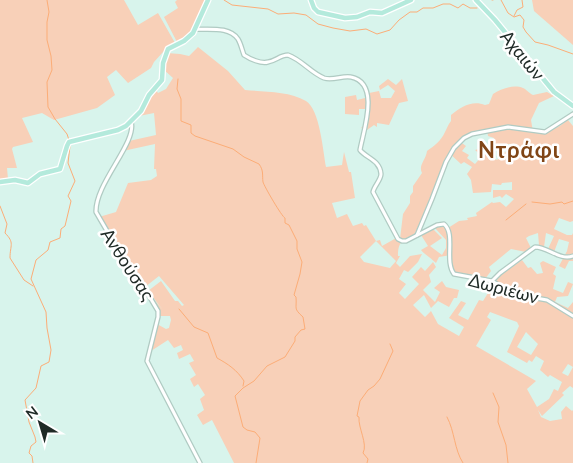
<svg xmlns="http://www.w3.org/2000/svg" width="573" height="463" font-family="Lato,sans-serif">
  <rect width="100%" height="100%" fill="#d8f4ec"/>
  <g fill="#f8d0b8" fill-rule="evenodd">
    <polygon points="0,0 124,0 138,25 158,13 175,43 163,52 154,62 151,68 128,83 116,70 107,77 115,95 97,108 54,120 42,113 22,118 33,142 13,147 12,149 17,168 7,168 8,179 0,180"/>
    <polygon points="177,0 206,0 190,33 177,42 164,17 178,8 175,2"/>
    <polygon points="532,0 573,0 573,45 534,11"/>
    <path d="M 198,47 L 228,71 L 245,90 C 265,92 289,91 306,101 C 320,110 323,151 326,167 L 342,165 L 344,152 L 349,172 L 351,172 L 355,198 L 332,203 L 337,218 L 347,214 L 353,226 L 362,223 L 364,226 L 366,225 L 376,241 L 380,240 L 382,246 L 398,237 L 400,239 L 403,214 L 410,203 L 410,196 L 413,192 L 413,186 L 422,173 C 418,165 426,160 427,151 C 434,146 441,141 445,132 C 447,128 448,125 451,121 L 451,115 C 461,107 472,100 485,105 L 489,104 L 493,94 C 501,89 513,84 523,88 C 526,89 529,93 533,95 L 547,92 L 554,96 L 539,103 L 531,120 L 533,132 C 548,134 556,129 568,120 L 573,126 L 573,221 L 570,222 L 559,218 L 554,229 L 567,235 L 572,235 L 573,233 L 573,261 L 569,261 L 565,269 L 559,266 L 567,251 L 569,242 L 559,239 L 554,252 L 548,249 L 554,236 L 546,233 L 544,247 L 539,245 L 538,233 L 529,236 L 526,238 L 531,248 L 526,252 L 511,249 L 489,267 L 491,271 L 485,279 L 456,274 L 453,271 L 451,255 L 439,257 L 436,263 C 432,259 423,253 421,250 L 428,246 L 421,235 L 433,229 L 442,238 L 430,246 L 442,255 L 446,248 L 446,240 L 435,228 L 441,225 L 448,228 L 459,221 L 468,220 L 467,218 L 477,216 L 476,213 L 492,202 L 493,203 L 500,202 L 506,207 L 514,199 L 506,194 L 502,198 L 500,196 L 493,198 L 493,190 L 512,190 L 512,182 L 502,183 L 501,185 L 492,184 L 491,192 L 473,193 L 471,180 L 467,174 L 472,167 L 464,162 L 461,164 L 449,153 L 445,159 L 431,200 L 414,235 C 402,240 398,242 398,256 L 400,256 L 396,263 L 400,267 L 410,256 L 422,254 L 418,262 L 408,272 L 404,270 L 399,279 L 406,284 L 399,293 L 405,299 L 419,284 L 412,277 L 421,267 L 425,271 L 433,262 L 436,267 L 429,275 L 431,282 L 423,290 L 435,302 L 440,292 L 434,288 L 442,281 L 446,287 L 459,290 L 457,298 L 454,298 L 449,307 L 438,301 L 431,308 L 424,295 L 413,305 L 425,317 L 431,311 L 438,324 L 459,336 L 464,327 L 449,318 L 461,301 L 466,303 L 458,315 L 468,320 L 479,300 L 483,301 L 488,293 L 482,289 L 487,280 L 495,282 L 501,275 L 522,260 L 528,268 L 531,267 L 537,274 L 543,273 L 540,263 L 543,261 L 556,267 L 553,274 L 556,276 L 553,289 L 563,293 L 568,282 L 573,284 L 568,296 L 557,297 L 555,302 L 568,308 L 573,302 L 573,367 L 568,364 L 562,373 L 568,376 L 573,367 L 573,388 L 570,386 L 562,393 L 564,395 L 542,416 L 538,410 L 541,417 L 550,421 L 562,419 L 561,412 L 566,406 L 572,411 L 573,410 L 573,463 L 234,463 L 212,420 L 203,425 L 197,415 L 204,410 L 200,399 L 205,395 L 198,384 L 194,387 L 190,379 L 196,375 L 189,363 L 194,361 L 190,354 L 179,359 L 177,353 L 183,350 L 181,345 L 174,348 L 168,340 L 151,351 L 157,324 L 166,329 L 169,328 L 171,320 L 170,316 L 159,316 L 149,294 L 163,310 L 148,291 L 161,281 L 175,301 L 178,301 L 182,306 L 184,305 L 159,276 L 145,287 L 138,273 L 125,259 L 99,217 L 116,212 L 128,183 L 151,180 L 157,176 L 156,169 L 154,169 L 155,144 L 123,151 L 129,141 L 156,135 L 154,113 L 139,116 L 149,97 L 156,90 L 158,93 L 166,89 L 173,78 L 163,69 L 167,53 L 180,54 L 189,56 ZM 487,130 L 488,136 L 494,138 L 493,144 L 502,149 L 507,144 L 511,144 L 511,148 L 524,149 L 522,155 L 512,156 L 511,151 L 505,152 L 497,160 L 486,152 L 485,147 L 475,150 L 482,156 L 475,164 L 467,158 L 469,155 L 462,151 L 466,146 L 459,141 L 467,134 ZM 376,241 L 396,261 L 390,268 L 364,262 L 360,257 ZM 490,312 L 517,322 L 519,326 L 507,352 L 527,363 L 529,360 L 532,362 L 536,356 L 544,361 L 540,370 L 548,377 L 550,375 L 562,382 L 558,391 L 554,389 L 549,399 L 537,407 L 527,389 L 536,381 L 476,346 L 491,320 L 487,317 ZM 526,332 L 538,344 L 531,355 L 517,347 Z"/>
    <polygon points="388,79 396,85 402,79 408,101 399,103 389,125 377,123 377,127 374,125 367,130 361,128 366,123 367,109 359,109 359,115 345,114 345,97 356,95 357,100 369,97 369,93 379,91 381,98 391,98 395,91 388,85 380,90 379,86"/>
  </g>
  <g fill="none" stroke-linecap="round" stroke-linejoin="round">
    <g stroke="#fcad77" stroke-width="1">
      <polyline points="47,0 49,12 47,22 47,40 51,56 52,70 47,82 48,107 55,119 67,134 69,140"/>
      <polyline points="224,0 232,5 268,9 278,14 294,13 306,15 318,24 333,28 350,31 366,29 377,34 390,30 399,20 410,12 417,12 423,8 433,8 443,4 450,4 458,8 463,4 470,8 477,8"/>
      <polyline points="492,0 493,0"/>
      <polyline points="501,0 508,13 514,17 520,15 524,20 523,27 526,32 535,42 548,45 573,54"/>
      <polyline points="514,16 517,10 523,7 522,0"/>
      <path d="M 178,79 L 177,89 L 181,99 L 181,121 L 191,125 L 191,133 L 195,136 L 233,149 L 244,157 L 259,164 C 264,171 262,175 263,182 C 264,186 282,217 285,218 L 285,223 L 289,225 L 297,241 L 297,249 L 302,262 L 300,274 L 294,295 L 296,297 C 297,309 293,308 303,317 L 305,329 L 301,330 L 295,337 L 295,341 L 285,357 L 267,366 L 254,381 L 243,388 L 235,396 L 243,427 L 247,430 L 255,432 L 260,438 L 256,463"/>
      <polyline points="532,202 550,204 562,202 564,204 573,201"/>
      <path d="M 0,206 L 7,224 L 5,233 C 15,243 10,245 10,258 L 24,280 L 33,286"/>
      <polyline points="506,220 526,204"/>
      <path d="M 179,309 L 194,327 L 208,333 L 217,358 C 228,364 237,370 244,381 L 243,386"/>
      <polyline points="493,393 499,407 498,422 506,445 508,463"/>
      <path d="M 447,417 C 455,432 454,449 463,463"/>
      <polyline points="33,463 32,456 29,453 31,446 36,442 35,437 29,422 25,400 36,388 41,366 49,362 51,350 47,328 46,312 31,279 36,260 48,250 50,242 60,238 61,229 65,226 71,201 68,196 75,181 68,163 70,146"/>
      <path d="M 367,463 L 368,459 L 363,453 C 368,444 358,428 359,417 L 357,416 L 360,401 L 368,390 L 374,386 L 380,379 L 393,351 L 390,344"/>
    </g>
    <defs>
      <g id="minor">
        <path d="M 195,29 C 209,30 229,26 238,39 C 241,44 242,50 244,55 C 250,59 261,64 268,62 C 276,61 280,55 288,55 C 302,60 311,73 324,78 C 333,81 343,75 351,77 C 381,83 363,132 360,150 C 366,158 380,160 381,174 C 381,180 374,186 373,192 L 398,239 L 402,241 L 406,241 L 437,225 L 444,224 C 456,234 444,261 454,274 L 492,281 L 514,294 L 547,300 L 573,316"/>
        <path d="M 131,121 C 138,142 95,183 96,212 L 121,255 L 139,279 L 158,311 L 158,317 L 147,361 L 200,463"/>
        <polyline points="417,235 432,199 446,162 454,148 464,138 472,134 508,127 545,132 573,114"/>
        <path d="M 492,281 L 500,273 L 535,247 C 548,247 560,261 573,256"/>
      </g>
      <g id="major">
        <polyline points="311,0 314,8 318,12 345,18 357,17 370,12 382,13 411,0"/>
        <polyline points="476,0 495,20 554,92 573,106"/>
        <polyline points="0,182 15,180 28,183 40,174 60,169 67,146 69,142 118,130 126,126 141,111 149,95 162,80 163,63 168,49 184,41 193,33 208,0"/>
      </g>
    </defs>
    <use href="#minor" stroke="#b0cbc3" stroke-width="5.5"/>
    <use href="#major" stroke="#fff" stroke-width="7"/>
    <use href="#minor" stroke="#fff" stroke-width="3"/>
    <use href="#major" stroke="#b4eadc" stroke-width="4.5"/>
  </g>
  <g text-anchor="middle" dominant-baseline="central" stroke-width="5" stroke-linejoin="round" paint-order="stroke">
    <g font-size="18" fill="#1f2a26" stroke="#fff">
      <text transform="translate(523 55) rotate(51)">Αχαιών</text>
      <text transform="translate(128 264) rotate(57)">Ανθούσας</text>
      <text transform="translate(504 288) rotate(15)">Δωριέων</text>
    </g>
    <g font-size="22" font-weight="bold" letter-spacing="1" fill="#804516" stroke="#fff">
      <text x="519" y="149">Ντράφι</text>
    </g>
  </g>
  <g transform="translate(40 423) rotate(322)" stroke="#ffffff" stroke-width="4" paint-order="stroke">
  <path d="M0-4L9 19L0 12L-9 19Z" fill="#1f2a26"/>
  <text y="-8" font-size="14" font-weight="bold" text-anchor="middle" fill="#1f2a26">N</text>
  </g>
</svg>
